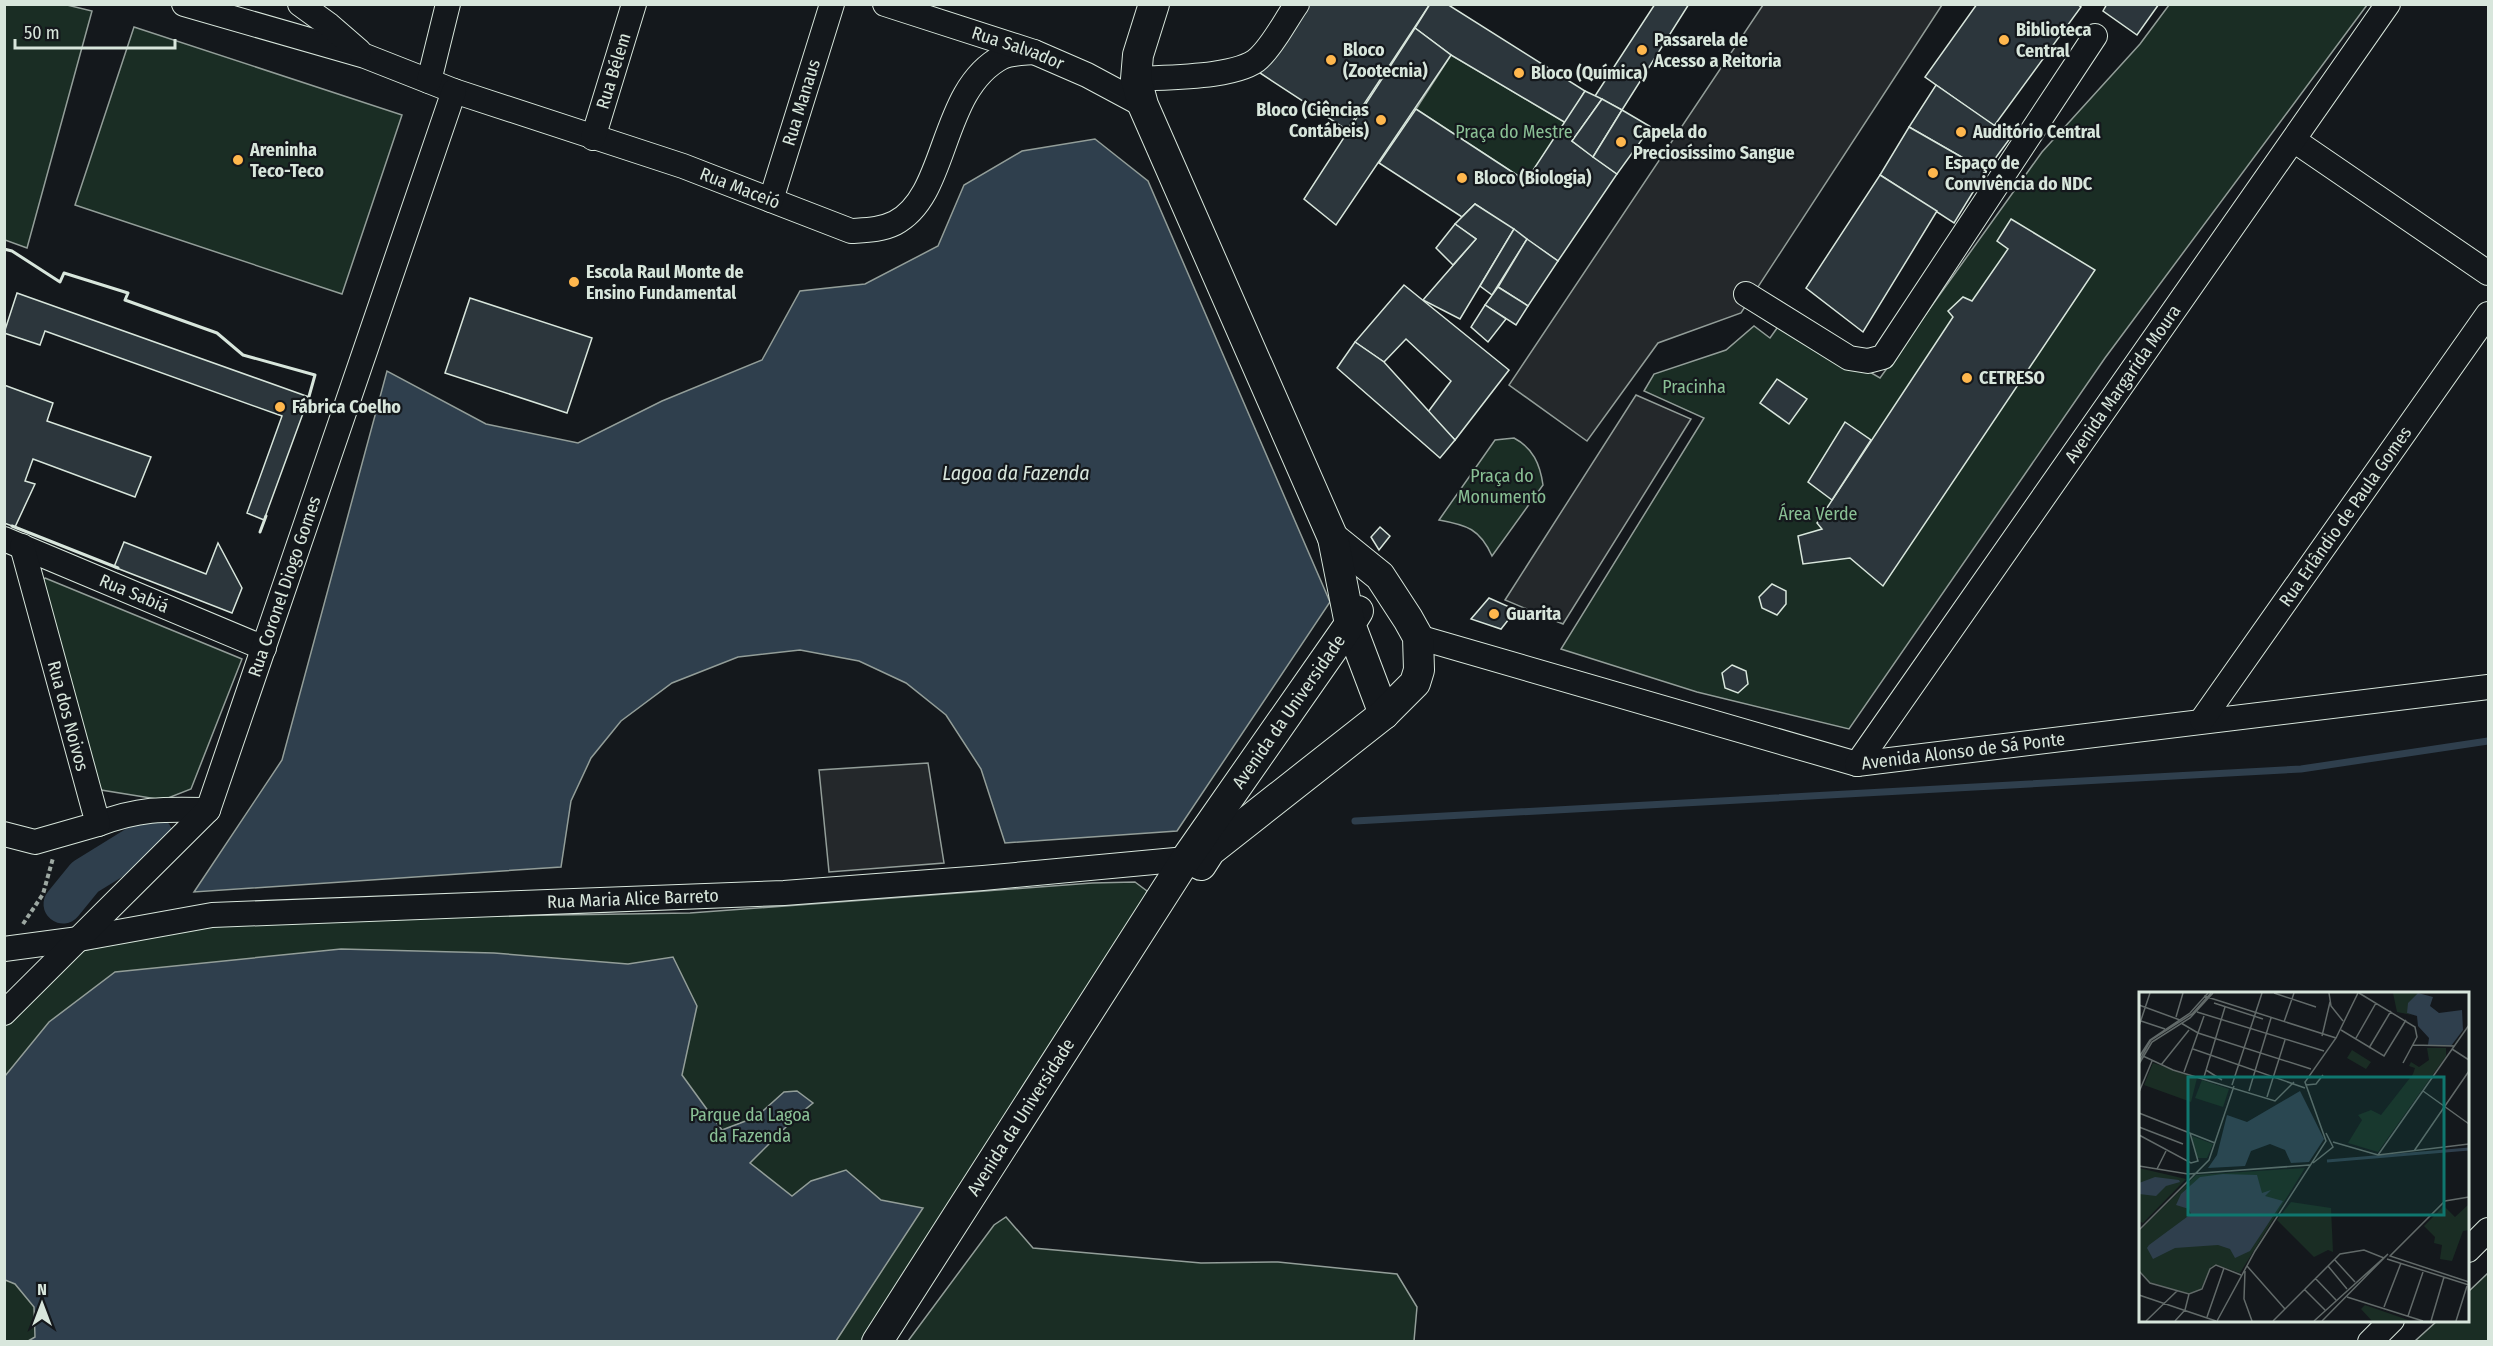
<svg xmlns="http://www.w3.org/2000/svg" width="2493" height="1346" font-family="'Fira Sans Condensed',sans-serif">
  <rect width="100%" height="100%" fill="#14181c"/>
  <g fill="#1a2d24" stroke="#939e99" stroke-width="1.5">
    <polygon points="5,4 67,5 92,11 27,248 5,240"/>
    <polygon points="2169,5 2367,5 2105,358 1849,729 1697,692 1561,649 1704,418 1644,391 1654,374 1726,350 1754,326 1770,338 1782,321 1880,378 2042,152 2140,44"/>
    <polygon points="134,27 402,115 342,294 75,205"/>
    <polygon points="1451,55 1566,123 1526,181 1416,109"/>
    <path d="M 1514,438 C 1533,448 1540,464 1543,485 L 1492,556 C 1480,529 1467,525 1439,520 L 1495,440 Z"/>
    <polygon points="45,578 242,659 191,789 163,800 95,789 37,585"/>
    <polygon points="1135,882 1147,891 1142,908 869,1341 5,1342 5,1025 77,952 223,920 690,913 1092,883"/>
    <polygon points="1006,1217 1033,1248 1201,1263 1278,1262 1397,1274 1417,1307 1414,1341 908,1341 994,1225"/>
    <polygon points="2488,1273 2488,1341 2415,1341 2437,1321 2468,1320 2468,1292"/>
  </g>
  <g fill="#24282b" stroke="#939e99" stroke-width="1.5">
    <polygon points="1763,5 1942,5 1741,313 1658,343 1587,441 1509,385"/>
    <polygon points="1636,395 1691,419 1563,624 1505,600"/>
    <polygon points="928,763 944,863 829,872 819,770"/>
  </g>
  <g fill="#2f3f4d" stroke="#939e99" stroke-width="1.5">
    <polygon points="1095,139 1148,181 1330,602 1177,831 1005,843 981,769 946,715 906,683 859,661 800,650 738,657 672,683 621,721 591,758 571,801 561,867 194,892 282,760 387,371 486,424 578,443 662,401 762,360 800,291 865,284 938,246 964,185 1022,151"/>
    <polygon points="341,949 494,953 628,964 673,957 697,1006 682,1075 722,1130 756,1117 784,1092 797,1091 813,1103 796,1117 750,1163 792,1196 811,1181 846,1170 881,1200 923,1208 836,1341 28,1341 35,1337 34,1307 15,1284 5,1280 5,1076 49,1022 115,972"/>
  </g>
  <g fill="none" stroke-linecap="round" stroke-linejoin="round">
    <polyline stroke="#2f3f4d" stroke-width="7" points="1355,821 2301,769 2488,741"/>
    <polyline stroke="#2f3f4d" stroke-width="39" points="63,904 85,877 153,835"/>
  </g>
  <g fill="#2c363c" stroke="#d8e6dc" stroke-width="1.5">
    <polygon points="1305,4 1430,4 1347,130 1260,73"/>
    <polygon points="1430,4 1447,4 1585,91 1566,123 1451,55 1415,28"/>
    <polygon points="1655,4 1689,4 1622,110 1595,96"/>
    <polygon points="1977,4 2077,4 2081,7 1994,126 1925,77"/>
    <polygon points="2107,4 2159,4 2137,35 2103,11"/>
    <polygon points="1415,28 1451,55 1336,225 1304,199"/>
    <polygon points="1936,85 2011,137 1986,171 1909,127"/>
    <polygon points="1585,91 1602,99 1572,141 1617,174 1558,261 1475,204 1462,217 1379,163 1416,109 1526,181"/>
    <polygon points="1602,99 1622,110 1593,157 1572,141"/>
    <polygon points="1622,110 1651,127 1617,174 1593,157"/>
    <polygon points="1909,127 1986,171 1954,223 1880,175"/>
    <polygon points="1880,175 1937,211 1863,332 1806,288"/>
    <polygon points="1475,204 1514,229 1460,319 1423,300 1476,239 1455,224"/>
    <polygon points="2011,219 2095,270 1883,586 1850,558 1803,564 1798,536 1822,529 1817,523 1953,317 1948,311 1963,297 1972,301 2008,249 1997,241"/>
    <polygon points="1455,224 1476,239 1453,265 1436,248"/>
    <polygon points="1514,229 1527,239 1492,295 1480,286"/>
    <polygon points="1527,239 1558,261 1528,306 1498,287"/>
    <polygon points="1404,285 1509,370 1455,440 1428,412 1451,381 1406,339 1384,362 1355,342"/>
    <polygon points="1498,287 1528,306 1516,325 1485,305"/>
    <polygon points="17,293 309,397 264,520 247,513 282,416 45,331 40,345 4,333"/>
    <polygon points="470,298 592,338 567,413 445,373"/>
    <polygon points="1485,305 1506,319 1488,342 1471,327"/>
    <polygon points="1355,342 1384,362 1455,440 1440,458 1337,368"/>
    <polygon points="1777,379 1807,399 1789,424 1760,403"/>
    <polygon points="4,385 53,403 47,421 151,457 135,497 33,459 25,481 35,484 15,527 4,523"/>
    <polygon points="1845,422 1871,440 1832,500 1808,482"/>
    <polygon points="1380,527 1390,536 1379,550 1371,537"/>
    <polygon points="124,542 206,574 218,543 242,588 232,613 114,567"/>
    <polygon points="1772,584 1786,591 1786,604 1777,615 1762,608 1759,597"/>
    <polygon points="1489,598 1516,610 1501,629 1471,619"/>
    <polygon points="1732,665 1746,671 1748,684 1738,693 1725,688 1722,673"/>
  </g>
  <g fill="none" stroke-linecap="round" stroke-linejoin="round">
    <defs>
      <g id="minor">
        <path id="s1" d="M 184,4 L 365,56 L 454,91 L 683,166 L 851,231 C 866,230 881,230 895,223 C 949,195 939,90 1002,57 C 1011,53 1024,53 1034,52"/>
        <polyline points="300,4 329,25 359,51"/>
        <path id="s2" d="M 885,4 L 1034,52 L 1087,75 L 1143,105"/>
        <path d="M 1136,79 C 1166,77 1239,78 1259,58 C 1274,44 1285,21 1297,4"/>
        <polyline points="429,81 448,4"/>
        <path id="s3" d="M 593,138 L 634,4"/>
        <polyline points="2295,141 2488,273"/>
        <path id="s4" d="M 771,200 L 832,4"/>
        <polyline points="1746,294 1849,358 1868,361 1883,357 2095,36"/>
        <path id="s5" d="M 4,539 L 264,648"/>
        <path id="s6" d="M 1418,637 L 1857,764 L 2488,687"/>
        <path id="s7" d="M 2202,720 L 2488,314"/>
        <path id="s8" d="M 1857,764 L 2388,4"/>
        <path d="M 98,824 C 140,808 164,809 208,810"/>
        <polyline points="4,834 35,842 98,824 22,546"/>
        <path id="s9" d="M 4,949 L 79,939 L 212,915 L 784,893 L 983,878 L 1186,859"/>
        <path id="s10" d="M 4,1013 L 208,810 L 454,91"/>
        <polyline points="2468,1250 2488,1230"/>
        <polyline points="2370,1342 2392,1320"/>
      </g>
      <g id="major">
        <polyline points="1358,611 1350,624 1384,714"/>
        <polyline points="1201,865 1210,851 1384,714 1415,683 1419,670 1418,637 1408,619 1380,576 1333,538"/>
        <path id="s11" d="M 877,1342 L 1186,859 L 1350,624 L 1333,538 L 1143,105 L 1136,79 L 1138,55 L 1154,4"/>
      </g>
    </defs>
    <use href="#minor" stroke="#d8e6dc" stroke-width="26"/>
    <use href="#major" stroke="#d8e6dc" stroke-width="32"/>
    <polyline stroke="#9da8a2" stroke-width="4" stroke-dasharray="4.5 3" stroke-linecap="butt" points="23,924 43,894 53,858"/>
    <use href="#minor" stroke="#14181c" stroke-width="24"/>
    <use href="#major" stroke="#14181c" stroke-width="30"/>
    <g stroke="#d8e6dc" stroke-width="3">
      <polyline points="4,249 12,251 60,282 64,273 128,293 125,300 217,333 243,355 315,375 308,400"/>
      <polyline points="12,526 118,568"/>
      <polyline points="260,532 266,516"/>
    </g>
  </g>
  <g fill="#ffb74d" stroke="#14181c" stroke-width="2">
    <circle cx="2004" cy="40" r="6"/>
    <circle cx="1642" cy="50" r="6"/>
    <circle cx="1331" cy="60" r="6"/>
    <circle cx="1519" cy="73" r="6"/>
    <circle cx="1381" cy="120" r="6"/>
    <circle cx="1961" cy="132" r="6"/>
    <circle cx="1621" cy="142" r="6"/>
    <circle cx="238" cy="160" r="6"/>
    <circle cx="1933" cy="173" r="6"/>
    <circle cx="1462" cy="178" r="6"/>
    <circle cx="574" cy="282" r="6"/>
    <circle cx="1967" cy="378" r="6"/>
    <circle cx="280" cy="407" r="6"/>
    <circle cx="1494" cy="614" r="6"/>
  </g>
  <g text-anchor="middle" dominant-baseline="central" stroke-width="4.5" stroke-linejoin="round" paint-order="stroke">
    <g font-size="18" font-weight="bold" fill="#d8e6dc" stroke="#14181c" text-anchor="start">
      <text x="2016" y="30">Biblioteca<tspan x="2016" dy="21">Central</tspan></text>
      <text x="1654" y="40">Passarela de<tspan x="1654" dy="21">Acesso a Reitoria</tspan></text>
      <text x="1343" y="50">Bloco<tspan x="1343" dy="21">(Zootecnia)</tspan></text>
      <text x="1531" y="73">Bloco (Química)</text>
      <text x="1369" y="110" text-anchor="end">Bloco (Ciências<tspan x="1369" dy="21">Contábeis)</tspan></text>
      <text x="1633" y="132">Capela do<tspan x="1633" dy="21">Preciosíssimo Sangue</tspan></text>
      <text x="1973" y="132">Auditório Central</text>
      <text x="250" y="150">Areninha<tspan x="250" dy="21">Teco-Teco</tspan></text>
      <text x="1945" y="163">Espaço de<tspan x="1945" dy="21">Convivência do NDC</tspan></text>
      <text x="1474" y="178">Bloco (Biologia)</text>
      <text x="586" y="272">Escola Raul Monte de<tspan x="586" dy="21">Ensino Fundamental</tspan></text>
      <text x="1979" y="378">CETRESO</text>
      <text x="292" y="407">Fábrica Coelho</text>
      <text x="1506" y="614">Guarita</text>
    </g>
    <g font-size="18" fill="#d8e6dc" stroke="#14181c">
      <text stroke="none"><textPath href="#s2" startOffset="140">Rua Salvador</textPath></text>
      <text stroke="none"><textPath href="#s3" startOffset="70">Rua Bélem</textPath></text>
      <text stroke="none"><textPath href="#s4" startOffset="102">Rua Manaus</textPath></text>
      <text stroke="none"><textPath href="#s1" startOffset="586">Rua Maceió</textPath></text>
      <text stroke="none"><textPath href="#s8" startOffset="464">Avenida Margarida Moura</textPath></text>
      <text stroke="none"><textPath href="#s7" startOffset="249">Rua Erlândio de Paula Gomes</textPath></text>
      <text stroke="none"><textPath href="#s10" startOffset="524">Rua Coronel Diogo Gomes</textPath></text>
      <text stroke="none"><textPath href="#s5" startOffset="141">Rua Sabiá</textPath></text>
      <text stroke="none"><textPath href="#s11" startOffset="753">Avenida da Universidade</textPath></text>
      <text transform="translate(68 716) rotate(75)">Rua dos Noivos</text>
      <text stroke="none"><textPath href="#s6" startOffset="564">Avenida Alonso de Sá Ponte</textPath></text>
      <text stroke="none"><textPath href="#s9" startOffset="632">Rua Maria Alice Barreto</textPath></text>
      <text stroke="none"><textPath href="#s11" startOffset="267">Avenida da Universidade</textPath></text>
    </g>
    <g font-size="18" fill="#8ac095" stroke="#14181c">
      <text x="1514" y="132">Praça do Mestre</text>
      <text x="1694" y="387">Pracinha</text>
      <text x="1502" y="476">Praça do<tspan x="1502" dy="21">Monumento</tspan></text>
      <text x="1818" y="514">Área Verde</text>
      <text x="750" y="1115">Parque da Lagoa<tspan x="750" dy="21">da Fazenda</tspan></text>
    </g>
    <g font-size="20" font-style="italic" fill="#d8e6dc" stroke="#14181c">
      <text x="1016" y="473">Lagoa da Fazenda</text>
    </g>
  </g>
  <g transform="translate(2139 992)">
    <rect width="330" height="330" fill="#14181c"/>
    <path d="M 254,1 L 279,1 L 268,21 L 273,23 L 258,20 ZM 288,56 L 307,56 L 307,64 L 239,160 L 209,151 L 223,128 L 219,123 L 232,118 L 242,123 L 274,82 L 276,76 L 270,74 L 272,70 L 280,75 L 290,68 ZM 213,58 L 232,70 L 227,77 L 208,66 ZM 14,71 L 58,86 L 52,110 L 5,93 ZM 63,88 L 90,97 L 84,115 L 56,106 ZM 53,144 L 74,152 L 68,166 L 58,166 ZM 0,176 L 47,187 L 4,231 L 0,229 ZM 166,176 L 101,281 L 78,273 L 72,275 L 62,298 L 50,302 L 10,290 L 0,279 L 0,239 L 57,183 ZM 152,210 L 192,216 L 194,260 L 189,258 L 175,265 L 138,228 ZM 330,212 L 330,238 L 324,239 L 313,269 L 301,267 L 303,253 L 295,251 L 296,245 L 285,234 L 305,214 L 316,225 ZM 226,313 L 272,329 L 233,329 L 222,317 Z" fill="#1a2d24"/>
    <path d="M 279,1 L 294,5 L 291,14 L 300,21 L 323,18 L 324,38 L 312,54 L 289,53 L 290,46 L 279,34 L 278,24 L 268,21 L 269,11 ZM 161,99 L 185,147 L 170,170 L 152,171 L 146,158 L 131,152 L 112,159 L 106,174 L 69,176 L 78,163 L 88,123 L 108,130 ZM 84,182 L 118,183 L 123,201 L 132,198 L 126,204 L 144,209 L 111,259 L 96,266 L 91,257 L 79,253 L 36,256 L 14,267 L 8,256 L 10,253 L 52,222 L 50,217 L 37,213 L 42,202 L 61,185 ZM 16,185 L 40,188 L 41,190 L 27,194 L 17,204 L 0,202 L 0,191 Z" fill="#2f3f4d"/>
    <path fill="none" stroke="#2f3f4d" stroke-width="3" d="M 188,169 L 330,157"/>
    <path fill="none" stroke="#626a69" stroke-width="1.5" d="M 135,1 L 177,15M 190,1 L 192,14 L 204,29M 220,1 L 276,35 L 278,45 L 264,71M 65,4 L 197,46 L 166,90 L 187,149 L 116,259 L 78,329M 75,11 L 124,27M 0,13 L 41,28M 58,20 L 185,59M 37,25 L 44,1M 2,29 L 26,37M 145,30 L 155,1M 42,31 L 59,41 L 172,77M 0,34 L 11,1M 202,38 L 245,64 L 267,28M 183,44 L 191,10M 197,46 L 219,1M 217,46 L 237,11M 274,53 L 315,54M 230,56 L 252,19M 54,57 L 166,96M 313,57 L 330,68M 4,64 L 34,78 L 136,109 L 155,90M 0,65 L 11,48 L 51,21 L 69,1M 0,69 L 12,48 L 53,22 L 72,1M 0,72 L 13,50 L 51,26 L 74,1M 22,73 L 50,38M 67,78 L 83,88M 45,80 L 65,24M 65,85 L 86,15M 93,93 L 123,1M 167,93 L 177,92 L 184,83M 110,99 L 132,26M 284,99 L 330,132M 0,100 L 13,69M 128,105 L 146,48M 0,121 L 76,151M 0,135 L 44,152M 0,143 L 52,171 L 59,169 L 51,141M 194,150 L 239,163 L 330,152M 275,159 L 330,79M 239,163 L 330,33M 174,171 L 194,155 L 187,141M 0,174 L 49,182 L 171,173M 18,177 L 27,159M 330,205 L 306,209 L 251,264 L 330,290M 0,238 L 70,168 L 95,94M 195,267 L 216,290M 248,267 L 330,293M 108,274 L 146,317M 189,274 L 208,297M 0,279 L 11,291 L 50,302 L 63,297 L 71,277 L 77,273 L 102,283M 106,279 L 105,307 L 113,329M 176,286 L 197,308M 165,297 L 186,318M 0,303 L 77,329M 208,305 L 284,329M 245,315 L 262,271M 269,324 L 284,280M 68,325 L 85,276M 7,329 L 38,299M 36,329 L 46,318 L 50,302M 134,329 L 201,262 L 225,258 L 245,266M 175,329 L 249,262 L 183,329M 292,329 L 305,285M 317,329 L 328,294"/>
    <path fill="#0f766e" fill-opacity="0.15" stroke="#0f766e" stroke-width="3" d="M 49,85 L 305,85 L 305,223 L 49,223 Z"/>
    <rect width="330" height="330" fill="none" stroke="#d8e6dc" stroke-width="3"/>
  </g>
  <rect width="2493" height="1346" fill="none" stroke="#d8e6dc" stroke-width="12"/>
  <g transform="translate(42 1304)" stroke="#14181c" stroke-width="4.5" paint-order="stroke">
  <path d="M0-4.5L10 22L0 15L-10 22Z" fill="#d8e6dc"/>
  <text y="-9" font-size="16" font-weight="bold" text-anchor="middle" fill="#d8e6dc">N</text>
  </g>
  <path d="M15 39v9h160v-9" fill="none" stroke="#d8e6dc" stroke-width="3"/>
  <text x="24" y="39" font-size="18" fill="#d8e6dc" stroke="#14181c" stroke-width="4.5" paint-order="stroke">50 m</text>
</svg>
